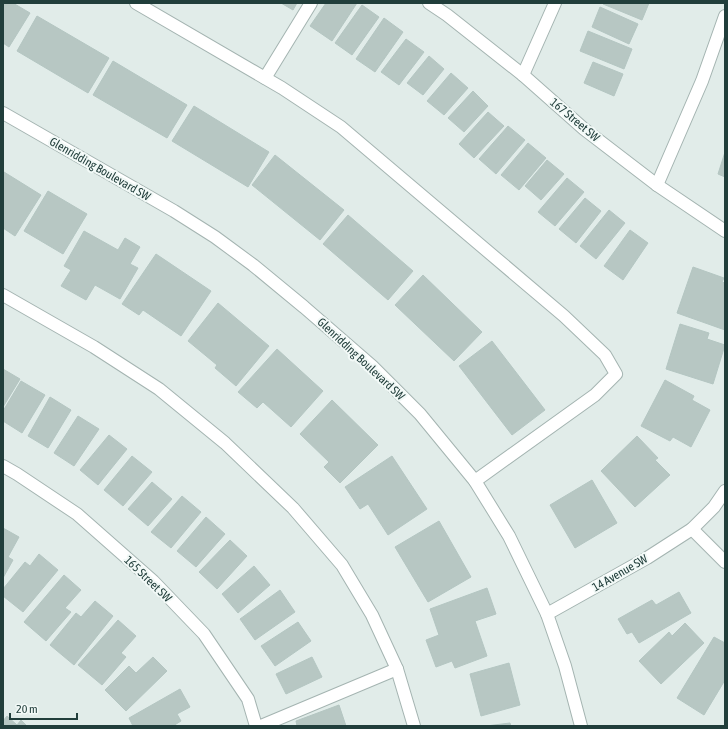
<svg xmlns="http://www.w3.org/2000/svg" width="728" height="729" font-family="'Asap Condensed',sans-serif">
  <rect width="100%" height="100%" fill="#e1ece9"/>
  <g fill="#b7c7c3" stroke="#b4c6c2">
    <polygon points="3,3 13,3 30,13 9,47 3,43"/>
    <polygon points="281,3 297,3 293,10"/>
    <polygon points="326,3 357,3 332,41 310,26"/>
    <polygon points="603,3 649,3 642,20 603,4"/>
    <polygon points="362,5 379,17 352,55 335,43"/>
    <polygon points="600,7 638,24 629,44 592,27"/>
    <polygon points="37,16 109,58 88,93 17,51"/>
    <polygon points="384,18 403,32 375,72 356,59"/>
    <polygon points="588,31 632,49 624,69 580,51"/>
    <polygon points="406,39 424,52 399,85 381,72"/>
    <polygon points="429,56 444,69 423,95 407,83"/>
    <polygon points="113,61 187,105 167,138 93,95"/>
    <polygon points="593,62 623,74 614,96 584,83"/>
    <polygon points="451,73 468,88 444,115 427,101"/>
    <polygon points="473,91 488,106 464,132 448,118"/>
    <polygon points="194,106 269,152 248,187 172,141"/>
    <polygon points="488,112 504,126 474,158 459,144"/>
    <polygon points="508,126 525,140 496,174 479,159"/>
    <polygon points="528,143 546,158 519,190 501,175"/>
    <polygon points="725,152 725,177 718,174"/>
    <polygon points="275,155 344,210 320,240 252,185"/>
    <polygon points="547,160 564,174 541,200 525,186"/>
    <polygon points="4,172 41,195 15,236 3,228 3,174"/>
    <polygon points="567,178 584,192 555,226 538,212"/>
    <polygon points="48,191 87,214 63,254 24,231"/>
    <polygon points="585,198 601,211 576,243 559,229"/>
    <polygon points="609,210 625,223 596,259 580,246"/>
    <polygon points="348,215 413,271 388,300 323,244"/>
    <polygon points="630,230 648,243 623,280 604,266"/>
    <polygon points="84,231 118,250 125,238 140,247 130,264 138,268 120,299 95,285 86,300 61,286 71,270 64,266"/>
    <polygon points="156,254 211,291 181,336 143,310 139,315 122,304"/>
    <polygon points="693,267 724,278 722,282 725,283 725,330 677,313"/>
    <polygon points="423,275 482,332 454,361 395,305"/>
    <polygon points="218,303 269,346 236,386 215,368 217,365 188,341"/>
    <polygon points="680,324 709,333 707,339 725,345 713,384 666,369"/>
    <polygon points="492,341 545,410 512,435 459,366"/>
    <polygon points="277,349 323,391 291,427 263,402 257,408 238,392"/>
    <polygon points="3,369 20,379 3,407"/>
    <polygon points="665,380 694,396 692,400 710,410 691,447 673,437 670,441 641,426"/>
    <polygon points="21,381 45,395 22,433 3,421 3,411"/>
    <polygon points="50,397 71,410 48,448 28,436"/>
    <polygon points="332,400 378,445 340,483 324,467 329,462 300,434"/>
    <polygon points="78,416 99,429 74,466 54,453"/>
    <polygon points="109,435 127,449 98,485 80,470"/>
    <polygon points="637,436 658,458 655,460 670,475 635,507 601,471"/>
    <polygon points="132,456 152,472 123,506 104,490"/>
    <polygon points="392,456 427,509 388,535 368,504 360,509 345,487"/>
    <polygon points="592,480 617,523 575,548 550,505"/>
    <polygon points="152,482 172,499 148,526 128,509"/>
    <polygon points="182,496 201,512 171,548 151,532"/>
    <polygon points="206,517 225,534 196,567 177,551"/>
    <polygon points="439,521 471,577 428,602 395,547"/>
    <polygon points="3,528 19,537 8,557 13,560 3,578"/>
    <polygon points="230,540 247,556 217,589 199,572"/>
    <polygon points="39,554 58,570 23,612 3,596 3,589 25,562 30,566"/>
    <polygon points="254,566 270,585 238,613 222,594"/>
    <polygon points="64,575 81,590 65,608 71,612 46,641 24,622"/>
    <polygon points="487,588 496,614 475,621 487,656 455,668 452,661 436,667 426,640 439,635 430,609"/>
    <polygon points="280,590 295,612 255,640 240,619"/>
    <polygon points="679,592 691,613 639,643 632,632 627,634 618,619 652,600 656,605"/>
    <polygon points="95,601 113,616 74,665 50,645 76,613 81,617"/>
    <polygon points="118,620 136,636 121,653 126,657 102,685 78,665"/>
    <polygon points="298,622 311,641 275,666 261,646"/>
    <polygon points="685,623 704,643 661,684 639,661 669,632 672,636"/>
    <polygon points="714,637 725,643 725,680 704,715 677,698"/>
    <polygon points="153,657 167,671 126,711 105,690 129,666 136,673"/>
    <polygon points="312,657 322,677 286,694 276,674"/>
    <polygon points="509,663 520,705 481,716 470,674"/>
    <polygon points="180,689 190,707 177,714 181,721 173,726 133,726 129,718"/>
    <polygon points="339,705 346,726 297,726 296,721"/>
    <polygon points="7,716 17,725 21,720 27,726 3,726 3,721"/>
    <polygon points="510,723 511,726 486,726"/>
  </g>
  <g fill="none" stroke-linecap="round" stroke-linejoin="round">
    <defs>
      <g id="service">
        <polyline points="136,3 282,88 341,127 564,316 605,355 616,374 595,395 475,481"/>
        <polyline points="265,78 311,3"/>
        <polyline points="657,185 702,81 725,16"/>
        <polyline points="3,295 94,347 159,389 225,443 293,508 342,565 372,615 397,669 261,726"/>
        <polyline points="397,669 414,726"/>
      </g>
      <g id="minor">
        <polyline points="429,3 447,15 523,75 584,129 657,185 725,231"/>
        <polyline points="523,75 555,3"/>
        <polyline points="3,466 17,474 77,514 153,581 204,634 248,699 256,726"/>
        <polyline points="692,529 725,562"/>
        <polyline points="547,614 647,558 692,529 714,507 725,491"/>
      </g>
      <polyline id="tertiary" points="3,113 174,211 215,237 253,265 304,307 372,366 420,414 475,481 509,536 547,614 565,666 581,726"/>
    </defs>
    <use href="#service" stroke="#a4b4b1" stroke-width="14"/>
    <use href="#minor" stroke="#a4b4b1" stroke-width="14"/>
    <use href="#tertiary" stroke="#a4b4b1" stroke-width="14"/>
    <use href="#service" stroke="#fff" stroke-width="12"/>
    <use href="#minor" stroke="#fff" stroke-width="12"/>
    <use href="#tertiary" stroke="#fff" stroke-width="12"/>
  </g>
  <g text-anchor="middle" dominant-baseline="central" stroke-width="4" stroke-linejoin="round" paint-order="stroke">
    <g font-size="12" fill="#213e3b" stroke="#f2f9f7">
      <text transform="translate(575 120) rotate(40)">167 Street SW</text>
      <text transform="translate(100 169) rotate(30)">Glenridding Boulevard SW</text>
      <text transform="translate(361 359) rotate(43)">Glenridding Boulevard SW</text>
      <text transform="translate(620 573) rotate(-30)">14 Avenue SW</text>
      <text transform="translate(148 579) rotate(44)">165 Street SW</text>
    </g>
  </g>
  <rect width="728" height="729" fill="none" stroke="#213e3b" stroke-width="8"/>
  <path d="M10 713v6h67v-6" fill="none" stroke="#213e3b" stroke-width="2"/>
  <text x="16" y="713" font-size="12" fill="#213e3b" stroke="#f2f9f7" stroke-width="3" paint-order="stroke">20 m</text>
</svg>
